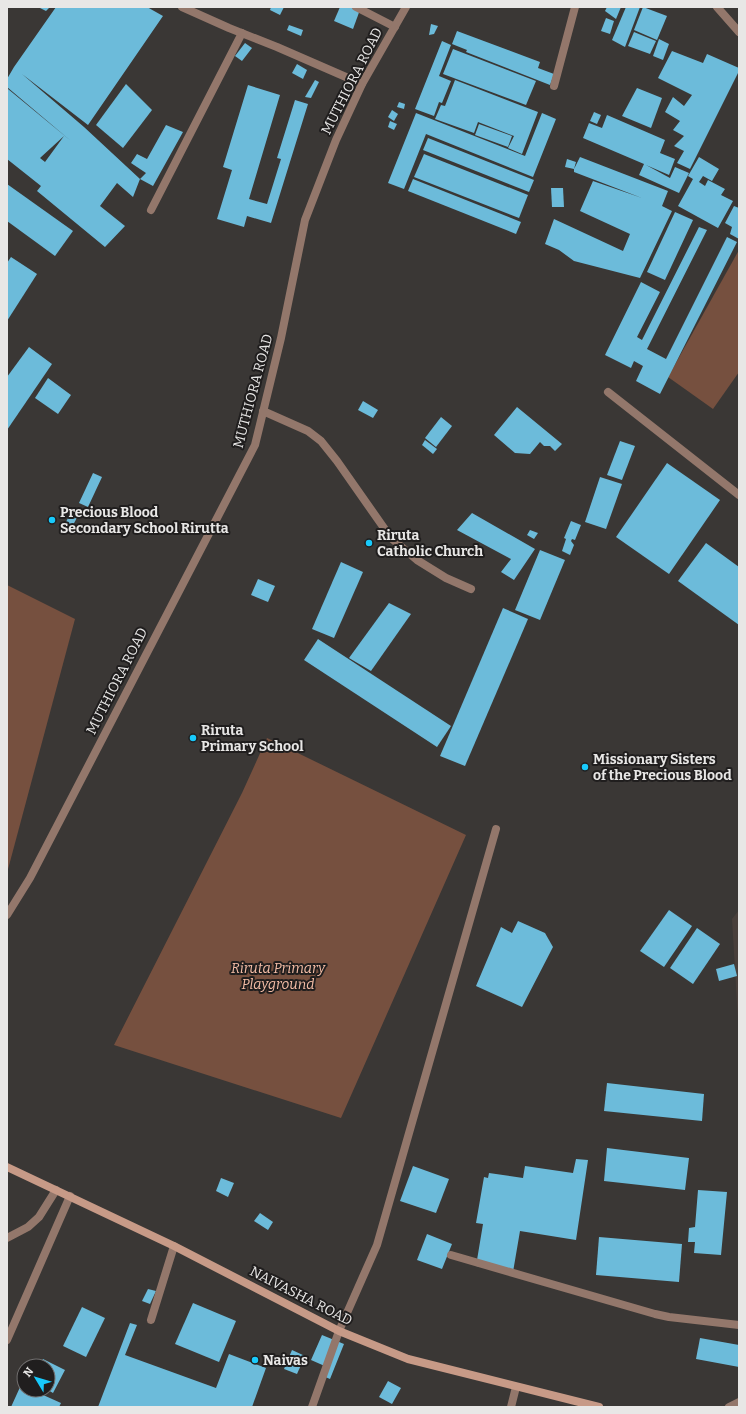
<svg xmlns="http://www.w3.org/2000/svg" width="746" height="1414" font-family="Bitter,serif">
  <rect width="100%" height="100%" fill="#3a3735"/>
  <polygon fill="#483f3b" points="739,910 739,1037 732,919"/>
  <g fill="#76503f">
    <polygon points="739,250 739,372 713,409 668,377"/>
    <polygon points="7,585 75,619 7,873"/>
    <polygon points="267,738 466,835 341,1118 114,1045 242,793"/>
  </g>
  <g fill="#6cbbda" fill-rule="evenodd">
    <polygon points="38,7 50,7 46,11"/>
    <path d="M 56,7 L 147,7 L 163,16 L 88,125 L 22,74 L 84,127 L 140,179 L 133,197 L 117,183 L 100,206 L 125,226 L 105,247 L 37,191 L 41,186 L 7,159 L 7,91 L 8,89 L 71,141 L 7,87 L 7,79 L 14,67 ZM 64,136 L 45,162 L 40,158 Z"/>
    <polygon points="271,7 284,7 280,15 270,10"/>
    <polygon points="340,7 361,7 353,29 334,21"/>
    <polygon points="607,7 621,7 616,19 605,11"/>
    <polygon points="626,7 640,7 625,47 612,40"/>
    <polygon points="643,7 667,16 657,40 634,30"/>
    <polygon points="606,18 614,21 610,34 601,31"/>
    <polygon points="431,24 438,26 434,34 429,35"/>
    <polygon points="289,25 303,30 301,36 287,30"/>
    <polygon points="457,31 540,62 538,68 554,74 550,85 466,52 467,50 452,44"/>
    <polygon points="634,32 656,41 650,54 628,46"/>
    <polygon points="659,39 669,44 663,60 653,56"/>
    <polygon points="442,41 451,45 439,76 451,81 442,103 439,102 434,116 415,109"/>
    <polygon points="245,43 252,48 242,61 235,56"/>
    <polygon points="453,49 536,81 526,105 443,74"/>
    <polygon points="672,51 703,63 707,54 739,68 739,71 690,169 677,163 684,151 674,146 684,136 673,130 680,121 665,112 673,97 684,106 692,95 658,78"/>
    <polygon points="297,64 307,70 303,79 292,73"/>
    <polygon points="315,80 319,82 311,98 305,97"/>
    <polygon points="455,80 538,112 522,154 508,148 514,136 478,122 474,133 435,119 441,105 445,106"/>
    <polygon points="126,84 152,110 123,148 96,125"/>
    <polygon points="248,85 280,95 249,199 267,204 281,159 277,158 295,100 308,104 271,223 247,216 244,227 217,219 232,170 223,167"/>
    <polygon points="637,88 662,98 651,128 622,116"/>
    <polygon points="399,102 405,104 404,109 397,107"/>
    <polygon points="392,110 398,114 394,121 388,117"/>
    <polygon points="594,112 601,115 597,124 590,121"/>
    <polygon points="416,113 525,156 542,113 556,119 533,177 426,134 404,189 388,183"/>
    <polygon points="607,115 665,140 660,153 675,159 669,175 646,165 670,178 675,167 689,173 679,193 639,175 644,164 583,138 589,123 602,128"/>
    <polygon points="390,121 397,124 394,130 388,127"/>
    <polygon points="479,124 512,136 508,147 475,135"/>
    <polygon points="166,125 183,132 153,186 140,179 146,173 131,163 137,154 147,159"/>
    <polygon points="428,138 534,180 529,192 423,150"/>
    <polygon points="424,154 528,195 519,218 414,177"/>
    <polygon points="580,157 668,191 662,206 672,211 640,278 574,261 559,250 545,244 554,219 623,251 630,234 580,211 593,181 642,198 574,172 574,169 565,167 567,159 576,162 574,169"/>
    <polygon points="699,157 719,169 712,181 703,176 699,182 705,186 708,180 725,189 721,195 733,201 718,228 678,206 693,179 688,176"/>
    <polygon points="413,179 521,222 516,234 408,191"/>
    <polygon points="7,184 73,231 55,256 7,221"/>
    <polygon points="551,188 563,188 564,207 552,207"/>
    <polygon points="734,206 739,208 739,239 730,234 732,227 725,223"/>
    <polygon points="675,212 693,220 665,280 647,272"/>
    <polygon points="699,227 707,230 647,349 666,359 727,237 737,242 660,394 636,381 643,366 634,361 631,368 605,355 641,282 660,292 637,337 642,340"/>
    <polygon points="11,257 37,274 7,321 7,263"/>
    <polygon points="29,347 52,364 7,430 7,377"/>
    <polygon points="48,378 71,395 58,414 35,398"/>
    <polygon points="363,401 378,410 373,418 358,410"/>
    <polygon points="517,407 562,444 555,451 550,446 544,446 540,442 530,454 515,453 494,435"/>
    <polygon points="441,417 452,426 436,447 425,438"/>
    <polygon points="425,440 437,449 433,454 422,445"/>
    <polygon points="620,441 635,446 622,480 607,475"/>
    <polygon points="667,463 720,500 669,574 616,537"/>
    <polygon points="93,473 102,477 88,507 79,503"/>
    <polygon points="600,477 622,484 606,529 585,522"/>
    <polygon points="73,508 80,512 72,527 65,524"/>
    <polygon points="472,513 535,549 514,580 501,572 511,559 457,530"/>
    <polygon points="571,521 581,525 575,540 572,539 571,541 574,545 570,555 562,551 566,539 564,538"/>
    <polygon points="530,530 538,533 534,539 527,535"/>
    <polygon points="706,543 739,567 739,625 678,581"/>
    <polygon points="540,550 565,560 540,620 515,610"/>
    <polygon points="341,562 363,572 334,638 312,629"/>
    <polygon points="258,579 275,586 268,602 251,595"/>
    <polygon points="389,603 411,614 371,671 349,658"/>
    <polygon points="503,608 528,619 465,766 440,756"/>
    <polygon points="318,639 451,726 437,747 304,660"/>
    <polygon points="669,910 692,926 664,967 640,951"/>
    <polygon points="518,921 545,933 553,947 522,1007 476,986 501,927 512,933"/>
    <polygon points="697,928 720,944 693,984 670,968"/>
    <polygon points="734,964 737,976 719,981 716,969"/>
    <polygon points="607,1083 704,1094 702,1121 604,1111"/>
    <polygon points="607,1148 689,1158 685,1190 604,1181"/>
    <polygon points="576,1159 588,1160 576,1240 520,1231 513,1272 476,1266 483,1224 476,1223 484,1177 488,1178 489,1173 523,1178 525,1166 573,1173"/>
    <polygon points="413,1166 449,1179 436,1213 400,1201"/>
    <polygon points="221,1178 234,1183 228,1197 216,1191"/>
    <polygon points="698,1190 727,1192 721,1255 694,1253 695,1242 688,1242 689,1228 695,1227"/>
    <polygon points="260,1213 273,1222 268,1230 254,1221"/>
    <polygon points="427,1234 452,1244 442,1269 417,1260"/>
    <polygon points="599,1237 682,1244 679,1282 596,1275"/>
    <polygon points="148,1289 156,1291 150,1304 142,1301"/>
    <polygon points="193,1303 236,1321 219,1362 175,1344"/>
    <polygon points="82,1307 105,1318 86,1357 63,1346"/>
    <polygon points="130,1323 137,1325 125,1355 216,1388 229,1354 266,1368 252,1407 98,1407"/>
    <polygon points="322,1335 344,1344 330,1379 323,1376 327,1367 311,1360"/>
    <polygon points="700,1338 739,1345 739,1367 696,1359"/>
    <polygon points="292,1350 305,1356 297,1374 284,1369"/>
    <polygon points="43,1359 65,1370 53,1393 48,1390 48,1366 39,1366"/>
    <polygon points="388,1381 401,1388 392,1404 379,1397"/>
    <polygon points="21,1385 24,1386 24,1390 32,1390 61,1403 59,1407 11,1407"/>
  </g>
  <g fill="none" stroke-linecap="round" stroke-linejoin="round">
    <g stroke="#93776b" stroke-width="8">
      <polyline points="356,7 395,27"/>
      <polyline points="554,86 575,7"/>
      <polyline points="151,210 242,33"/>
      <polyline points="263,411 308,431 321,441 337,461 391,538 417,560 446,578 471,589"/>
      <polyline points="7,1238 28,1227 39,1217 56,1190"/>
      <polyline points="451,1255 655,1314 669,1317 739,1325"/>
      <polyline points="151,1320 174,1246"/>
      <polyline points="312,1407 339,1331"/>
      <polyline points="511,1407 516,1387"/>
    </g>
    <g stroke="#93776b" stroke-width="8">
      <polyline points="182,7 229,28 277,47 362,84"/>
      <polyline points="717,7 739,32"/>
      <polyline points="608,392 739,495"/>
      <polyline points="339,1331 377,1245 496,829"/>
      <polyline points="7,1340 70,1196"/>
      <polyline points="729,1407 739,1402"/>
    </g>
    <polyline stroke="#93776b" stroke-width="8" points="7,915 30,878 255,445 281,338 305,220 336,140 362,84 406,7"/>
    <polyline stroke="#c79a87" stroke-width="8" points="7,1167 174,1246 339,1331 408,1359 599,1407"/>
  </g>
  <g fill="#18cafc" stroke="#201e1e" stroke-width="1.5">
    <circle cx="52" cy="520" r="4"/>
    <circle cx="369" cy="543" r="4"/>
    <circle cx="193" cy="738" r="4"/>
    <circle cx="585" cy="767" r="4"/>
    <circle cx="255" cy="1360" r="4"/>
  </g>
  <g text-anchor="middle" dominant-baseline="central" stroke-width="4" stroke-linejoin="round" paint-order="stroke">
    <g font-size="14" fill="#e8e7e6" stroke="#201e1e">
      <text transform="translate(352 81) rotate(-63)">MUTHIORA ROAD</text>
      <text transform="translate(253 391) rotate(-75)">MUTHIORA ROAD</text>
      <text transform="translate(117 681) rotate(-63)">MUTHIORA ROAD</text>
      <text transform="translate(301 1296) rotate(27)">NAIVASHA ROAD</text>
    </g>
    <g font-size="14" font-weight="bold" fill="#e8e7e6" stroke="#201e1e" text-anchor="start">
      <text x="60" y="512">Precious Blood<tspan x="60" dy="16">Secondary School Rirutta</tspan></text>
      <text x="377" y="535">Riruta<tspan x="377" dy="16">Catholic Church</tspan></text>
      <text x="201" y="730">Riruta<tspan x="201" dy="16">Primary School</tspan></text>
      <text x="593" y="759">Missionary Sisters<tspan x="593" dy="16">of the Precious Blood</tspan></text>
      <text x="263" y="1360">Naivas</text>
    </g>
    <g font-size="14" font-style="italic" fill="#f4bda6" stroke="#201e1e">
      <text x="278" y="968">Riruta Primary<tspan x="278" dy="16">Playground</tspan></text>
    </g>
  </g>
  <rect width="746" height="1414" fill="none" stroke="#e8e7e6" stroke-width="16"/>
  <g transform="translate(36 1378) rotate(308)"><circle r="19" fill="#201e1e" stroke="#706e6e"/>
  <path d="M0-3L7 15L0 10L-7 15Z" fill="#18cafc"/>
  <text y="-6" font-size="11" font-weight="bold" text-anchor="middle" fill="#e8e7e6">N</text>
  </g>
</svg>
